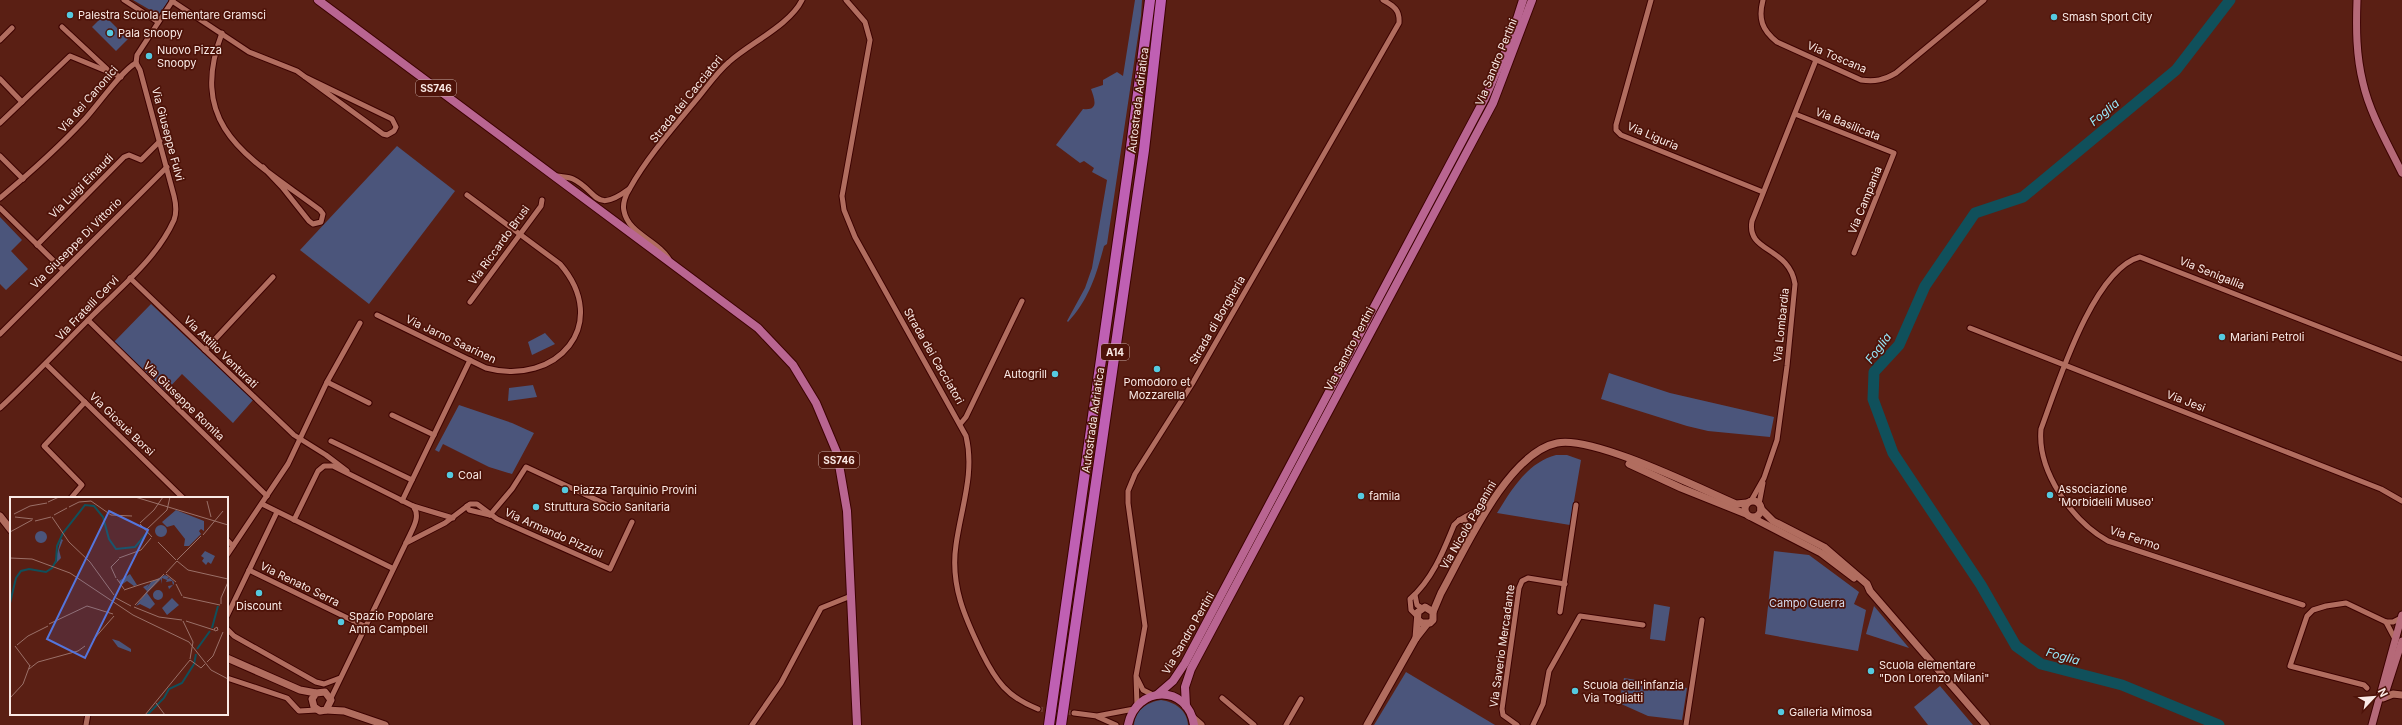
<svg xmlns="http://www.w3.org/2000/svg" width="2402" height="725" font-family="Inter,sans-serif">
  <rect width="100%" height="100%" fill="#5a1f14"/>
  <g fill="#4b557b">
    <polygon points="133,0 169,0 160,13 157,14"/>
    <path d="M 1135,0 L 1142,0 L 1141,16 L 1107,244 L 1104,246 C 1096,276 1089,299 1068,322 L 1067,321 L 1085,288 L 1092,268 L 1107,180 L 1092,172 L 1094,168 L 1084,161 L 1080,163 L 1056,145 L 1083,109 C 1100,111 1094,98 1091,89 L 1103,85 L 1103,80 L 1117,72 L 1123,76 Z"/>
    <polygon points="104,15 128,39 116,51 92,27"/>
    <polygon points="397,146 455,191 369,304 300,250"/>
    <polygon points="0,217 22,240 11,251 28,269 6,290 0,284"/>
    <polygon points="151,304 253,400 233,423 182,374 165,392 114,342"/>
    <polygon points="545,333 555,344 532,355 528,342"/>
    <polygon points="1609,373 1670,393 1774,417 1770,437 1708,431 1687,426 1601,399"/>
    <polygon points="533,385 537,397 508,401 509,388"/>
    <polygon points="459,405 512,423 534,433 512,474 489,467 443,444 439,452 435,450"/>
    <path d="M 1556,455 L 1567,455 L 1581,460 L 1570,525 L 1497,513 C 1512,489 1527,463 1556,455 Z"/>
    <polygon points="1774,551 1809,555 1859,592 1854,604 1866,610 1858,651 1765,634"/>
    <polygon points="1654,604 1670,607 1665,641 1650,639"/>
    <polygon points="1874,606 1909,648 1866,634"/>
    <polygon points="1406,672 1495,725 1374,725"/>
    <polygon points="1624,678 1687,688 1682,720 1648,716 1619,703"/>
    <polygon points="1940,686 1973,725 1928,725 1914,707"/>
    <path d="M 1161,700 C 1175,702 1187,710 1188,725 L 1134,725 C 1135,710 1147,702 1161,700 Z"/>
  </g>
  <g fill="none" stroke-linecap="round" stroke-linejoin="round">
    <polyline stroke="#10505b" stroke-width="11" points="2219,725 2122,685 2041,664 2016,646 1981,585 1893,453 1873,399 1874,372 1899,345 1925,286 1975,213 2023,197 2176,70 2230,0"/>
    <polyline stroke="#723d34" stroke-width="5" stroke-dasharray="5 2.5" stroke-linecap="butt" points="1038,709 1074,713"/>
    <defs>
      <g id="minor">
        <polyline points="124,0 158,22"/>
        <path d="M 846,0 L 865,22 L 870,40 L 842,196 L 844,210 L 855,237 L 966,436 C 975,473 961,508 956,545 C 950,585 965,618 982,653 C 996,681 1007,697 1038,709"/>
        <polyline points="1651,0 1616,125 1616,130 1621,135 1763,192"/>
        <path d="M 1763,0 C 1758,19 1762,30 1777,42 L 1861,80 C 1875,82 1884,80 1896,73 L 1984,0"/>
        <polyline points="172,1 249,52 297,71 383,134 387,135 394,131 396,127 392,119 305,77"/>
        <polyline points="62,27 107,69"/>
        <path d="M 222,33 C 185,130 254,160 320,210 L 323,214 L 321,222 L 313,224 L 309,221 L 282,187 L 263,167"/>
        <polyline points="0,40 12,28"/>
        <polyline points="136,63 137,55 173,0"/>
        <polyline points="0,79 22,102"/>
        <polyline points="1795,114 1894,153 1854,253"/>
        <polyline points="0,123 70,56 121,77"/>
        <polyline points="0,156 23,179"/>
        <path d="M 557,176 C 562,177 569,177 573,179 C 598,191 594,215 629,189"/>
        <path d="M 0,198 C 30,173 59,147 85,119 C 97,106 123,69 136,63"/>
        <polyline points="0,208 63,270"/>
        <polyline points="37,245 124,157 129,155 141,160 160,141"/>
        <path d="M 670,261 C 660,241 628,234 624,211 C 622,204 626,194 630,188 C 648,156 674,127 697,99 C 707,87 717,72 729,62 C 750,43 790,25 802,0"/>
        <polyline points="130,278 294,435 326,455 347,471"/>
        <polyline points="470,302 541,206 542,200"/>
        <path d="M 377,315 L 486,368 C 557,387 612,324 560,264 L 467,195"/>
        <polyline points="88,320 267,496"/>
        <polyline points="1970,328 2381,489 2402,501"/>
        <polyline points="0,334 167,167"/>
        <polyline points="205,350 273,277"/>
        <polyline points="46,364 183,498"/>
        <polyline points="327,382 369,403"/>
        <path d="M 0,408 C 32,378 62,346 93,315 C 121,287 157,258 174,220 C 177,212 176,204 174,196 L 140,70 L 136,63"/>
        <polyline points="392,415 434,435"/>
        <polyline points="961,423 966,417 1022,301"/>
        <polyline points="331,441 412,480"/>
        <polyline points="71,498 82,485 44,446 85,402"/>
        <polyline points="402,501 470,360"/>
        <path d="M 1751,501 L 1764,478 L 1777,440 L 1787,366 L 1795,284 C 1789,246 1746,253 1752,221 L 1816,60"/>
        <polyline points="262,504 392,568"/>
        <polyline points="1759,504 1763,483"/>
        <polyline points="413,506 453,518"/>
        <polyline points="467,506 469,510 490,515"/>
        <polyline points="490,515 512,489 526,467 612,507"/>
        <path d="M 294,520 L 318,471 L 324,466 L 333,466 L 413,506 C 422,517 411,531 406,543 L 331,698"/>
        <polyline points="1459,520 1465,521 1470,529 1469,538"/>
        <polyline points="227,540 233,546"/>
        <polyline points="406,543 445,523 470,504 477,504 497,519 610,569 632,522"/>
        <polyline points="227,555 288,464 327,382 360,323"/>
        <polyline points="249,570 364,626"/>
        <polyline points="1415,595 1417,605 1422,608"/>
        <path d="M 2303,605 L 2108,541 C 2072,521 2037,471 2041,429 C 2057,386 2093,269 2140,257 L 2402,359"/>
        <polyline points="1560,612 1576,505"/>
        <polyline points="227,616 277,512"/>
        <path d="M 1418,617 L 1411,610 L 1410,599 C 1432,580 1443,552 1454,525 C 1464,514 1478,513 1489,503"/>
        <polyline points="2386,622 2393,622 2401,618"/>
        <polyline points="227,629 234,636 316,682 324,684 340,678"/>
        <polyline points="227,678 287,698 299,711 317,710"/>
        <polyline points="1137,678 1143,690 1153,695"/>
        <polyline points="2367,688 2364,685 2290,666 2307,616 2313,610 2326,606 2346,603 2386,622 2395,639"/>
        <polyline points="1222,698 1254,725"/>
        <path d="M 1137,705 L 1136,676 L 1145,626 L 1128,503 L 1128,491 L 1135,474 L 1192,384 L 1399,23 C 1400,10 1394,6 1383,0"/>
        <polyline points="1074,713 1097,716 1134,709"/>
        <polyline points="1098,717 1116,725"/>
        <polyline points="86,725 88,714"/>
        <polyline points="752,725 781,683 821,608 851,596"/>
        <polyline points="1286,725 1301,699"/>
        <polyline points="1517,725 1503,715 1502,709 1519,588 1522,581 1528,578 1565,584"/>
        <polyline points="1533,725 1543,704 1549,671 1580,616 1643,625"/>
        <polyline points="1686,725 1702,620"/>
      </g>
      <g id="tertiary">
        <polyline points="1629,464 1681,488 1746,514"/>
        <circle cx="1753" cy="509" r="8"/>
        <polyline points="1761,509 1773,521 1824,547 1867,584 1870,591 1986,725"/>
        <polyline points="0,516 11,530"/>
        <polyline points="1753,518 1821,553 1854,578"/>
        <path d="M 1433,612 L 1441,593 C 1464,552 1507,453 1557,443 C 1592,435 1699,488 1736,504 L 1747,503"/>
        <polyline points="1416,638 1418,612 1425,607 1433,612 1433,620 1430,623 1422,623 1418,620"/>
        <polyline points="227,658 300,690 316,693 325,692 331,700 326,710 320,711 314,707 312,699 316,693"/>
        <polyline points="2383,698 2393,694 2402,695"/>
        <polyline points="326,710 344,711 385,725"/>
        <polyline points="1193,718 1201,725"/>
        <polyline points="1367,725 1416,638 1427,624"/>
      </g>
      <g id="secondary">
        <path d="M 2357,0 C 2356,28 2356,55 2363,83 C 2370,114 2388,144 2402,173"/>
        <polyline points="2384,697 2402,641"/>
        <polyline points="2372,725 2402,615"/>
      </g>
      <g id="primary">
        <polyline points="318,0 758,328 793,365 816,403 837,453 847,511 857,725"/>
        <polyline points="1158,694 1173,681 1185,663 1485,98 1510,41 1523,0"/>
        <polyline points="1186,706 1185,687 1191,669 1493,103 1532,0"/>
        <path d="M 1128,725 C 1136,685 1188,684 1194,725"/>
      </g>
      <g id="motorway">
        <polyline points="1049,725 1129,163 1150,0"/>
        <polyline points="1061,725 1144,150 1161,0"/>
      </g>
    </defs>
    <use href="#minor" stroke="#3c0200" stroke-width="7"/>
    <use href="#tertiary" stroke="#3c0200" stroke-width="9"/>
    <use href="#secondary" stroke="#3c0200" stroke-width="9"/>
    <use href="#primary" stroke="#3c0200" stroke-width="10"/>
    <use href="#motorway" stroke="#3c0200" stroke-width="12"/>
    <use href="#minor" stroke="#b16d5f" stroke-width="5"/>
    <use href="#tertiary" stroke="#b16d5f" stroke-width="7"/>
    <use href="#secondary" stroke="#b56978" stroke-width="7"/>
    <use href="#primary" stroke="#b96591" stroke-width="8"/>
    <use href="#motorway" stroke="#bf60b3" stroke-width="10"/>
  </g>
  <g fill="#55cae0" stroke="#4e1309" stroke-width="1.5">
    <circle cx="70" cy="15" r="4"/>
    <circle cx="2054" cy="17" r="4"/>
    <circle cx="110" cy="33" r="4"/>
    <circle cx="149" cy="56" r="4"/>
    <circle cx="2222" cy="337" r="4"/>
    <circle cx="1157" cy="369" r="4"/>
    <circle cx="1055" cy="374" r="4"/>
    <circle cx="450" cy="475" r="4"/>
    <circle cx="565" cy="490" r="4"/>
    <circle cx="2050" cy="495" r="4"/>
    <circle cx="1361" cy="496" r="4"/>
    <circle cx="536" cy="507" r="4"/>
    <circle cx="259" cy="593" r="4"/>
    <circle cx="341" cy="622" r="4"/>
    <circle cx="1871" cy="671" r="4"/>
    <circle cx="1575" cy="691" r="4"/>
    <circle cx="1781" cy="712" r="4"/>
  </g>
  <g text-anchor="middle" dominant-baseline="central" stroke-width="3.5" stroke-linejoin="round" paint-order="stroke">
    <g fill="#4e1309" stroke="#c6aaa4" stroke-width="1">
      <rect x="416" y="80" width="40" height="16" rx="3"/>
      <rect x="1101" y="344" width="28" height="16" rx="3"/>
      <rect x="819" y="452" width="40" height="16" rx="3"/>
    </g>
    <g font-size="10" font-weight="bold" fill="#faeae6">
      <text x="436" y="88">SS746</text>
      <text x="1115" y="352">A14</text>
      <text x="839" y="460">SS746</text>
    </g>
    <g font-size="11" fill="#faeae6" stroke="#4e1309" text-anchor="start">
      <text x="78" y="15">Palestra Scuola Elementare Gramsci</text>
      <text x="2062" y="17">Smash Sport City</text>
      <text x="118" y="33">Pala Snoopy</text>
      <text x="157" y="50">Nuovo Pizza<tspan x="157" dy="13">Snoopy</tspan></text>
      <text x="2230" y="337">Mariani Petroli</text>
      <text x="1047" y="374" text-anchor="end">Autogrill</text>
      <text x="1157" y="382" text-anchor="middle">Pomodoro et<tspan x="1157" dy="13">Mozzarella</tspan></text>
      <text x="458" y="475">Coal</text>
      <text x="2058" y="489">Associazione<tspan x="2058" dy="13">'Morbidelli Museo'</tspan></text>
      <text x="573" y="490">Piazza Tarquinio Provini</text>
      <text x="1369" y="496">famila</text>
      <text x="544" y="507">Struttura Socio Sanitaria</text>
      <text x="259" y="606" text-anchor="middle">Discount</text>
      <text x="349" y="616">Spazio Popolare<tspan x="349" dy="13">Anna Campbell</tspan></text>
      <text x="1879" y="665">Scuola elementare<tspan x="1879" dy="13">"Don Lorenzo Milani"</tspan></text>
      <text x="1583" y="685">Scuola dell'infanzia<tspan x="1583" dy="13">Via Togliatti</tspan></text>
      <text x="1789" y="712">Galleria Mimosa</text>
    </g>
    <g font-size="11" fill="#faeae6" stroke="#4e1309">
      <text transform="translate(1837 57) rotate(23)">Via Toscana</text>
      <text transform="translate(1496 62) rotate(-68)">Via Sandro Pertini</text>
      <text transform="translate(88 99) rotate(-49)">Via dei Canonici</text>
      <text transform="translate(686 99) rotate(-51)">Strada dei Cacciatori</text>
      <text transform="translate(1138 100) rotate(-83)">Autostrada Adriatica</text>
      <text transform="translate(1848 124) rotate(22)">Via Basilicata</text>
      <text transform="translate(168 134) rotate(75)">Via Giuseppe Fulvi</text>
      <text transform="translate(1653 136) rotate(23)">Via Liguria</text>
      <text transform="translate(81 186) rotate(-45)">Via Luigi Einaudi</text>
      <text transform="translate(1865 200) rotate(-68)">Via Campania</text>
      <text transform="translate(76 243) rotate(-45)">Via Giuseppe Di Vittorio</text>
      <text transform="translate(499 245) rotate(-54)">Via Riccardo Brusi</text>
      <text transform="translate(2212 273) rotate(22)">Via Senigallia</text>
      <text transform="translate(87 308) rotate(-46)">Via Fratelli Cervi</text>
      <text transform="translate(1217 320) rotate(-60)">Strada di Borgheria</text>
      <text transform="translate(1781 325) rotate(-84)">Via Lombardia</text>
      <text transform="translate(451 339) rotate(25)">Via Jarno Saarinen</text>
      <text transform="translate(1349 349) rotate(-62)">Via Sandro Pertini</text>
      <text transform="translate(221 352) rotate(44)">Via Attilio Venturati</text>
      <text transform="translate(934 356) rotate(60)">Strada dei Cacciatori</text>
      <text transform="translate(184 401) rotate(44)">Via Giuseppe Romita</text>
      <text transform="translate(2186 401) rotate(21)">Via Jesi</text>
      <text transform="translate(1093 420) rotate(-82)">Autostrada Adriatica</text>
      <text transform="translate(122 424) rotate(44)">Via Giosuè Borsi</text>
      <text transform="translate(1468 525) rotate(-60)">Via Nicolò Paganini</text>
      <text transform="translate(554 533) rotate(24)">Via Armando Pizzioli</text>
      <text transform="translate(2135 538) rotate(19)">Via Fermo</text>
      <text transform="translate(300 584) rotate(26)">Via Renato Serra</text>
      <text transform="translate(1188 633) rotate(-60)">Via Sandro Pertini</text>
      <text transform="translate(1502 646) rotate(-82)">Via Saverio Mercadante</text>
    </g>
    <g font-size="11" fill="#d5dbee" stroke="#4e1309">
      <text x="1807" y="603">Campo Guerra</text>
    </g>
    <g font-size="12" font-style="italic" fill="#97e7f8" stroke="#4e1309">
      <text transform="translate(2104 112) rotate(-40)">Foglia</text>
      <text transform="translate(1878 348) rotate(-53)">Foglia</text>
      <text transform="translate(2063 656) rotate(16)">Foglia</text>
    </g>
  </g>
  <g transform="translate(10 497)">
    <rect width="218" height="218" fill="#5a1f14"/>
    <path d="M 166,13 L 194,24 L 194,34 L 191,32 L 189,34 L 191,37 L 179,49 L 174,49 L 175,42 L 164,28 L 157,30 L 152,25 ZM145 34a6 6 0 1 1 12 0a6 6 0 1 1-12 0ZM25 40a6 6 0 1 1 12 0a6 6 0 1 1-12 0ZM 51,42 L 53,43 L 49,53 L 51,61 L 44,68 ZM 195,54 L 205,59 L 201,67 L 198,65 L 196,68 L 192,64 L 194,61 L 191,59 ZM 120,77 L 127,88 L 124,89 L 117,84 L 111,88 L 109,84 ZM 155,78 L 159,80 L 157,82 L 160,81 L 164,85 L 164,87 L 159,92 L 158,89 L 163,88 L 162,84 L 156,85 L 157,83 L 152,81 L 152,87 L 151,82 L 137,96 L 145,107 L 140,112 L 130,107 L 126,109 L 137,94 L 133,90 L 139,87 L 136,92 L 141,85 ZM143 98a5 5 0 1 1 10 0a5 5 0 1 1-10 0ZM 162,101 L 169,108 L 157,118 L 152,111 ZM 102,142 L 109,144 L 121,152 L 121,155 L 108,150 Z" fill="#4b557b"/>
    <path fill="none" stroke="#10505b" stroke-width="2" d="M 0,106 L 6,81 L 11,74 L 19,72 L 36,75 L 42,71 L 46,64 L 47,49 L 53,36 L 75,8 L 84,9 L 93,20 L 99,42 L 106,52 L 125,50 L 138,35M 202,131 L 208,109M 187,152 L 200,134M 137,218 L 154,201 L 159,192 L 172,186 L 184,167 L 186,157"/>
    <path fill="none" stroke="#9a7068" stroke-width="1" d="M 125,0 L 218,28M 197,4 L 201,20M 38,5 L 49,0M 59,10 L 69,5 L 81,4 L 101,18 L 122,19M 4,17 L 20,9 L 37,6M 44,18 L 57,11M 5,20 L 23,22M 42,20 L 59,45 L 80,65 L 104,98M 25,24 L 41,20M 130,26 L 144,13 L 153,0M 130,27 L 142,40M 136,33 L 157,13 L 160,0M 0,35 L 22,23M 193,38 L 213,14M 148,45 L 166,63M 178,52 L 191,39M 0,61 L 22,62 L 60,76 L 123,118 L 179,145 L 201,173 L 218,182M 109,61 L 131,53 L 141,41M 167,63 L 178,52M 167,64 L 178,73 L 218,82M 156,76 L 167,64M 156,77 L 166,85M 106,81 L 101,70 L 109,62M 107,82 L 114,92M 132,87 L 149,82M 166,87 L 172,99M 114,93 L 132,87M 173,100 L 210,108M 106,101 L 121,109M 211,107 L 211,101 L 218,85M 125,108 L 154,77M 124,110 L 149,120 L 172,123M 173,124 L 183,145 L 180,162M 176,124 L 204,133M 39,127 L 77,109 L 103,117M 207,130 L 208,133 L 205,134 L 204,132 ZM 83,143 L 104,119M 7,148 L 18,139 L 38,129M 5,149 L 20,169M 180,163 L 191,171 L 195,167M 197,165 L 203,159 L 213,135M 19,172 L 28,165 L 68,154 L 75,149M 0,201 L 13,187 L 20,168M 146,206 L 155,218M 135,218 L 180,163"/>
    <path fill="#5475dc" fill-opacity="0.15" stroke="#5475dc" stroke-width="2" d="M 99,14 L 138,33 L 75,161 L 37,142 Z"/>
    <rect width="218" height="218" fill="none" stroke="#faeae6" stroke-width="2"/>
  </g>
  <g transform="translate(2374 697) rotate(64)" stroke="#4e1309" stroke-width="3" paint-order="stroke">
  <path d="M0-3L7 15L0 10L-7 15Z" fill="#faeae6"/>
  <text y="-6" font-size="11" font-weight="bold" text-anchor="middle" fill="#faeae6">N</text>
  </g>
</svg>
